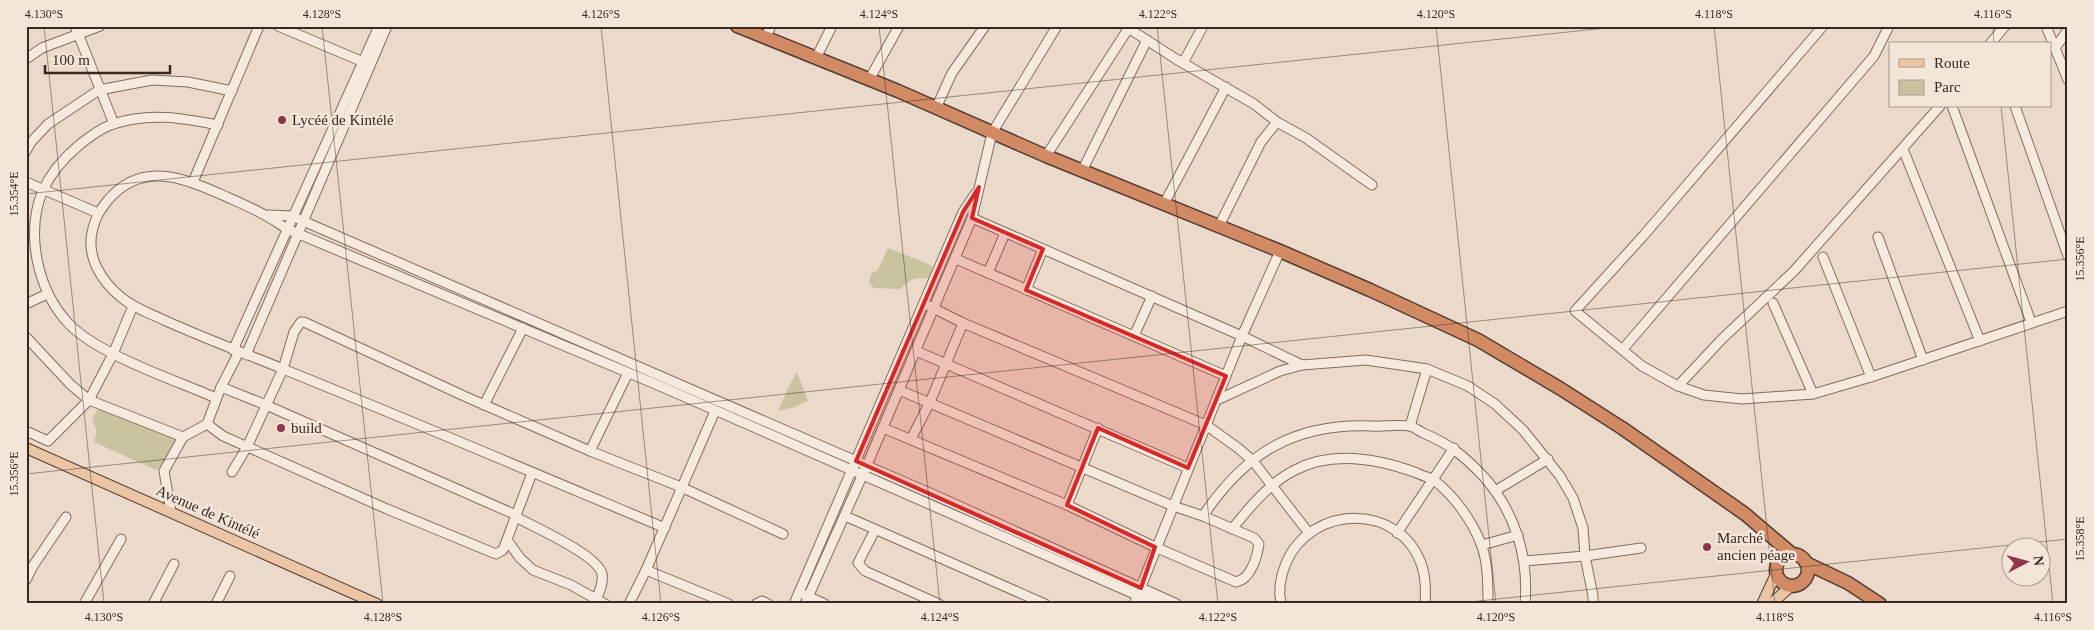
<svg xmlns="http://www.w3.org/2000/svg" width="2094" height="630" font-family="Georgia,serif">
  <rect width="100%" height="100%" fill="#ebdaca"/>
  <g fill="#c9c49f">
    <path d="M 888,248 L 931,265 L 935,276 L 931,280 C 918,275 909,280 900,289 L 874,288 L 869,283 L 871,274 L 878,270 Z"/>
    <polygon points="797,372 808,401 794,407 778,411 789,386"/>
    <polygon points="99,407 176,438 165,461 156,470 94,442 97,431 92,419"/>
  </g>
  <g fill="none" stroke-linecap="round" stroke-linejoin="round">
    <defs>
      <g id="minor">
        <polyline points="75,26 114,124"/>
        <polyline points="278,26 368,64"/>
        <polyline points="1125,26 1176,59 1254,104 1277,122 1306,138 1372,185"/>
        <polyline points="1823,26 1644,235 1575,311 1642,366 1678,386 1704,395 1742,399 1813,394 1871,377 2068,311"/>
        <polyline points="2046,26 2068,80"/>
        <polyline points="765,38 771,26"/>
        <polyline points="1990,44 2005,26"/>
        <polyline points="2055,48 2068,30"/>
        <polyline points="816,58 832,26"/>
        <polyline points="26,59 42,48 100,26"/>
        <polyline points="1183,63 1203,26"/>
        <polyline points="869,80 899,26"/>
        <polyline points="1952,106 2031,322"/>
        <polyline points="2015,106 2068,256"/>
        <polyline points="936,108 952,73 985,26"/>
        <polyline points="1903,149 1980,341"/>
        <polyline points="26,151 31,142 48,124 99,90 152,80 188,82 232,91"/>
        <polyline points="1046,156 1130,26"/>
        <polyline points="1082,171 1147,40"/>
        <polyline points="26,182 98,213"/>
        <polyline points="193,182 259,26"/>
        <polyline points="1164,204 1226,87"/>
        <polyline points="269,215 292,216 303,221 939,497 1177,604"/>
        <polyline points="972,218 1242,336 1302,365"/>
        <polyline points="1219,226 1261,142 1277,122"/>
        <polyline points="1878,237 1923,360"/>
        <polyline points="1823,257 1871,377"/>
        <polyline points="956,259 1226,376"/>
        <polyline points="988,273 1005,233"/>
        <polyline points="1026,290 1043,249"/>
        <polyline points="1773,303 1813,394"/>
        <polyline points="26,304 47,294"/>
        <polyline points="925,304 963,323 1206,425 1238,448 1253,461 1308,532"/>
        <polyline points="1134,336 1152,296"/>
        <polyline points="26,337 71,385 89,400 183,437"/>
        <polyline points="1623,349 1874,56 1889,26"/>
        <polyline points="233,350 379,26"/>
        <polyline points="916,351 1188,468"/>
        <polyline points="246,355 387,26"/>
        <polyline points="1678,386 1722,339 1794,271 1940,106"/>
        <polyline points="221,387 266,405 516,515"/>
        <path d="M 216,398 C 175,380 99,355 69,324 C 37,290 25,233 43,190 C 51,173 65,157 78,146 C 89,137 101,128 113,124 C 149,112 182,118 218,125"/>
        <polyline points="1217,400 1280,371 1302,365 1366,360 1427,369 1468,386 1495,404 1523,430 1560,476 1573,498 1583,528 1585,556 1593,596 1593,604"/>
        <polyline points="484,405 523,328"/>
        <polyline points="207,424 223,436 387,509 496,554 503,550 532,473"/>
        <polyline points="1410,426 1427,369"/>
        <path d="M 883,428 L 1067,505 L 1155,547 L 1236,582 C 1251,579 1257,557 1259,544 L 1254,538 L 1203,516 L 1173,506 L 899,390"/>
        <polyline points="26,431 48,441 89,400 113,354 133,306"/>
        <polyline points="911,439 930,402 963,323"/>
        <polyline points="590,451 628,373"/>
        <polyline points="232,472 247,447 283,369 294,332 301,322 304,322 464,396 590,451 681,487 783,534"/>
        <polyline points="1495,491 1548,459"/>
        <polyline points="1067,505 1098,428"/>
        <polyline points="171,512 164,471 183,437 207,424 221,387 239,352"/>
        <polyline points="845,516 1045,604"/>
        <path d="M 1203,516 C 1245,453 1294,423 1372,426 C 1383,427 1398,424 1410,426 C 1414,427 1419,431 1423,433 C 1450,444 1464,456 1484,477 C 1515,512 1529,557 1525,604"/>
        <path d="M 516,517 C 534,527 598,555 602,574 C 604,584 598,595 594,604"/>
        <path d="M 665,528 C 539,475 414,422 288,371 C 247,354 206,339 166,321 C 152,314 135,309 122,298 C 101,281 85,256 93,228 C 96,216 101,209 108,200 C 143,159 186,179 227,197 C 249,207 268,215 287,229 L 660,386 L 1157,604"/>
        <path d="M 1232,529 C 1250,507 1269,483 1295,470 C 1333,450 1379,459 1417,473 C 1422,476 1429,477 1434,480 C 1454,496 1472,520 1481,544 C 1488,562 1488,584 1488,604"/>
        <polyline points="875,530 858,563 865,571 939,604"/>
        <polyline points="1397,533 1454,448"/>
        <polyline points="507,540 520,558 533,570 571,585 605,604"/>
        <polyline points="1482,545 1518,535"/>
        <polyline points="1524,561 1585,556 1641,548"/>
        <polyline points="646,570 729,604"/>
        <polyline points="26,580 33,566 66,517"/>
        <polyline points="805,595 825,604"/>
        <polyline points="84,604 121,539"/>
        <polyline points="153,604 174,564"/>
        <polyline points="216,604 230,576"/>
        <polyline points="629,604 646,570 715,411"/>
        <polyline points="756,604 762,601 768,604"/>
        <polyline points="794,604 963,212 975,194"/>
        <polyline points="805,604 867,465 972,218 992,133 1057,26"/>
        <polyline points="1134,604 1242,336 1280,251"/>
        <path d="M 1281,604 C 1278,590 1281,575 1286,563 C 1311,504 1401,502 1422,566 C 1426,579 1426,591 1425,604"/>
      </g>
      <g id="major">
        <polyline points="26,448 377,604"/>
        <polyline points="1762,604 1776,574"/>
        <polyline points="1771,604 1792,585"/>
      </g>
      <g id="highway">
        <polyline points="737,26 898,91 1046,156 1280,251 1370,290 1478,340 1561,389 1622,428 1745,514 1792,554"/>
        <circle cx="1792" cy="570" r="16"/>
        <polyline points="1806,563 1848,583 1880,604"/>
      </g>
    </defs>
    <use href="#minor" stroke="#866c60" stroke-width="11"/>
    <use href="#major" stroke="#553c33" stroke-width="12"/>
    <use href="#highway" stroke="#553c33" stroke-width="15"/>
    <use href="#minor" stroke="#f6e9dd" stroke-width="9"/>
    <use href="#major" stroke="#eac6a6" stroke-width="10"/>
    <use href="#highway" stroke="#d18a64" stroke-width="12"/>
  </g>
  <path fill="#d62828" fill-opacity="0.2" stroke="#d62828" stroke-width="4" stroke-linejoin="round" d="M 979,187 L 972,218 L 1043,249 L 1026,290 L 1226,376 L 1188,468 L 1098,428 L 1067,505 L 1155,547 L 1141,588 L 856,461 L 963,212 Z"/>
  <path fill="none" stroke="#382822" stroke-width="1" stroke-opacity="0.45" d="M 44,26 L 104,604M 322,26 L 383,604M 601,26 L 661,604M 879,26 L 940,604M 1157,26 L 1218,604M 1436,26 L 1496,604M 1714,26 L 1775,604M 1993,26 L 1994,44M 2001,106 L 2053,604M 26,194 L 1625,26M 26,474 L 2068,259M 1450,604 L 2068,539"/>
  <g fill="#90354a" stroke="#f3e6d9" stroke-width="2">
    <circle cx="282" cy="120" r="5"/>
    <circle cx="281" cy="428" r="5"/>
    <circle cx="1707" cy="547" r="5"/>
  </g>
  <g text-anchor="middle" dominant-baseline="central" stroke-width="5" stroke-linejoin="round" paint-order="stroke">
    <g font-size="15" fill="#382822" stroke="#f3e6d9" text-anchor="start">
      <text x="292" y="120">Lycéé de Kintélé</text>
      <text x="291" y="428">build</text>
      <text x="1717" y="538">Marché<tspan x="1717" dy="17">ancien péage</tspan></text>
    </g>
    <g font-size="15" fill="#382822" stroke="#f3e6d9">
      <text transform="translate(208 512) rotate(24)">Avenue de Kintélé</text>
    </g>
  </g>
  <rect width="2094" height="630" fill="none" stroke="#f3e6d9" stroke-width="55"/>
  <rect x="1889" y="42" width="162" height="65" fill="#f3e6d9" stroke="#a89a90"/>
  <rect x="1899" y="59" width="25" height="8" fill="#eac6a6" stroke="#a89a90"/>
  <text x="1934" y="68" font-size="15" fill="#382822">Route</text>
  <rect x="1899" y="80" width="25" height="15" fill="#c9c49f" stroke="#a89a90"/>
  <text x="1934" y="92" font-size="15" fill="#382822">Parc</text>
  <g transform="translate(2026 562) rotate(84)"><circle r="24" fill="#f3e6d9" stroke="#a89a90"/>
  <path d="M0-4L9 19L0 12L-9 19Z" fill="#90354a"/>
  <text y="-8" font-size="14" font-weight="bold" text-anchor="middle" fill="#382822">N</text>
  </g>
  <path d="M45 65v8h125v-8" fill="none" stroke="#382822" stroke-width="2.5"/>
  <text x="52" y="65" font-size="15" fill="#382822" stroke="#f3e6d9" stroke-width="4" paint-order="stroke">100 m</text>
  <rect x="28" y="28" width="2038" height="574" fill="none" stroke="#382822" stroke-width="2"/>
  <g font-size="12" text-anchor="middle" fill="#382822">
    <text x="44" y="18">4.130°S</text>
    <text x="322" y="18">4.128°S</text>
    <text x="601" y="18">4.126°S</text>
    <text x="879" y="18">4.124°S</text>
    <text x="1158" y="18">4.122°S</text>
    <text x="1436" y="18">4.120°S</text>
    <text x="1714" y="18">4.118°S</text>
    <text x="1993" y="18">4.116°S</text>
    <text transform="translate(14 194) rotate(-90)" y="4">15.354°E</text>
    <text transform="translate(2080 259) rotate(-90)" y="4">15.356°E</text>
    <text transform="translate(14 474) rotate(-90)" y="4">15.356°E</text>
    <text transform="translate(2080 539) rotate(-90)" y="4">15.358°E</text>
    <text x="104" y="621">4.130°S</text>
    <text x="383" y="621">4.128°S</text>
    <text x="661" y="621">4.126°S</text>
    <text x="940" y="621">4.124°S</text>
    <text x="1218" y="621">4.122°S</text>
    <text x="1496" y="621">4.120°S</text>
    <text x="1775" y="621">4.118°S</text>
    <text x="2053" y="621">4.116°S</text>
  </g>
</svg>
